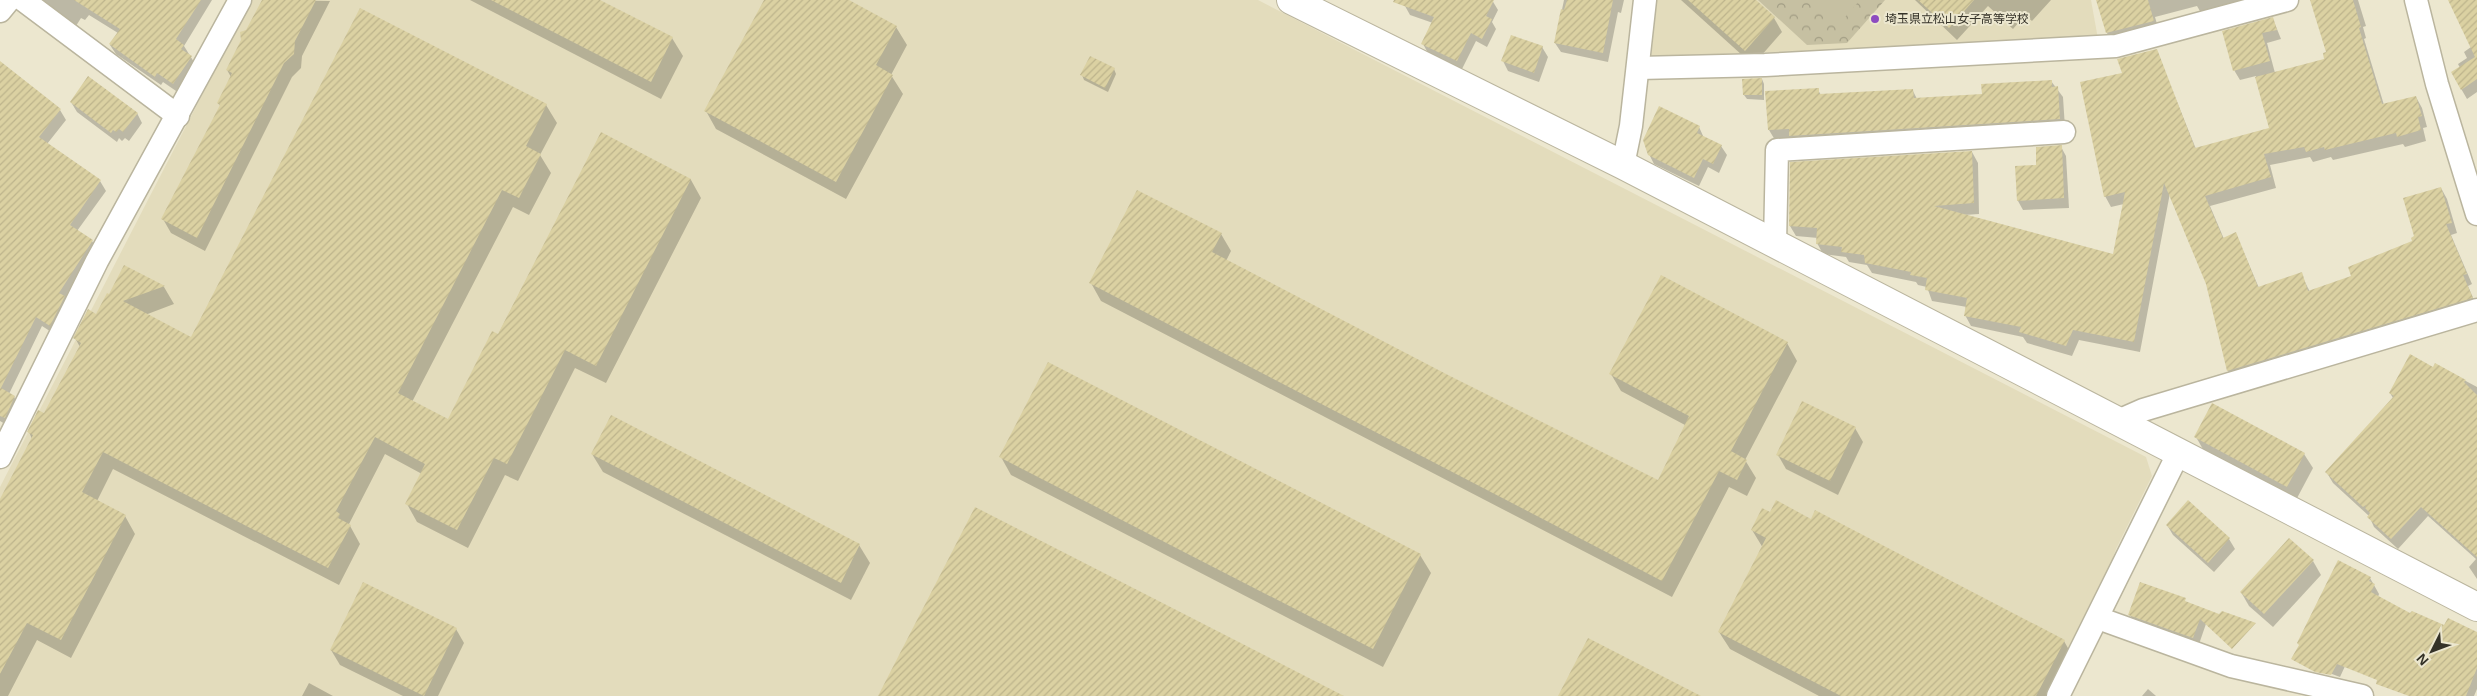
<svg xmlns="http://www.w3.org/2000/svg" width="2477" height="696" font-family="Arial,'Noto Sans JP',sans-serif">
  <defs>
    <pattern id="park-crowns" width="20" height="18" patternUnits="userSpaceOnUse" patternTransform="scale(1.25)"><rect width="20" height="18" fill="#c6c0a2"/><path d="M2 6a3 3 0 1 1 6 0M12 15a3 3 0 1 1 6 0" fill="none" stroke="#a29d84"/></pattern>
    <pattern id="building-hatch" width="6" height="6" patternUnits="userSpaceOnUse" patternTransform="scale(1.25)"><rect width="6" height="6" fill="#dbd1a2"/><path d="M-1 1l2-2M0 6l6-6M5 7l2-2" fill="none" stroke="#bdb48c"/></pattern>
  </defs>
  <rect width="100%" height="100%" fill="#ece7cf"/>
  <g fill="#e3dcbc">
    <polygon points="251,0 1258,0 2146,457 2152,476 2116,549 2110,566 2108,586 2051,696 0,696 0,487"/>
    <polygon points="1657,0 2091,0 2098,39 1651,57"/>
  </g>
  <polygon fill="url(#park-crowns)" points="1758,0 1885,0 1847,43 1807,45"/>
  <polygon fill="#c6c0a2" points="1810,0 1860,0 1838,25"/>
  <g fill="#0003">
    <polygon points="42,0 212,0 184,46 197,67 179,93 163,82 161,85 116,54 110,45 118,33 89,15 85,20 81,18 76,26"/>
    <polygon points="263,0 330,1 302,56 301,68 292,77 205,251 171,233 163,219 221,107 218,103 231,77 227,70"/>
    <polygon points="470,0 597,0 672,38 683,56 661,99"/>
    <polygon points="765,0 847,0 896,27 907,45 891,75 903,94 846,199 716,129 706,111"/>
    <polygon points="1407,0 1492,0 1498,10 1492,22 1496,29 1487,47 1476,41 1462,69 1428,53 1423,44 1433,23 1410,15 1405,6"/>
    <polygon points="1564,0 1624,0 1621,13 1618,12 1608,62 1561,52 1555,43"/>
    <polygon points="1681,0 1754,0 1774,18 1782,32 1753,65"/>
    <polygon points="1915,0 2051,0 2032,21 2025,15 2013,29 1988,6 1957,40"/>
    <polygon points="2097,0 2271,0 2204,18 2197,6 2155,17 2159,31 2113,44 2107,33"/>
    <polygon points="2312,0 2358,0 2366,26 2363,27 2366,38 2364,39 2384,105 2416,97 2422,108 2427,127 2423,128 2426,141 2405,147 2403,144 2333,160 2331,157 2313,162 2310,157 2270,165 2276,188 2210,206 2224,239 2236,234 2259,288 2301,274 2310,292 2353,277 2414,242 2441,188 2447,199 2457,233 2451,235 2472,284 2468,286 2477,307 2234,381 2228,371 2207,284 2170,193 2140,352 2079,340 2072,356 2027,343 2023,337 1971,326 1965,315 1967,307 1932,301 1927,287 1918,285 1916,282 1872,273 1867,265 1849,262 1846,257 1823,254 1817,243 1818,238 1796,236 1790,226 1972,152 1978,163 1979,214 1964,215 2114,255 2124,204 2111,207 2105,196 2124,74 2156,50 2196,149 2270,129 2256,76 2240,80 2234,70 2224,32 2273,19 2281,39 2267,43 2275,73 2326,59 2328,53"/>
    <polygon points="2450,0 2477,0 2477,92 2467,99 2452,73 2460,68 2458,64 2467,58 2464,52 2471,47"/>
    <polygon points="1542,47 1548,57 1539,82 1508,71 1503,61"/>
    <polygon points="0,63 60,110 66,120 47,144 100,181 106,191 77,231 92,241 98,251 56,335 42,326 9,394 14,397 20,407 10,427 0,421"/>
    <polygon points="1114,69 1116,74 1108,92 1084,80 1082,75"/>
    <polygon points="1762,79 1764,84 1764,100 1747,99 1744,95"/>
    <polygon points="2051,81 2063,97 2065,128 1775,140 1769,130 1818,90 1821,95 1913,91 1917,99 1983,95"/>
    <polygon points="71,102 137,113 142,123 129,141 125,138 122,141 119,138 117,142 77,112"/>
    <polygon points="546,105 557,123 540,155 551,173 529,215 513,207 412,402 449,420 498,335 601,134 691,180 701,198 606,383 575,368 518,481 505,475 468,548 417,522 407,504 422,474 385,454 349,524 360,544 339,585 113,469 97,501 125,516 135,534 71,658 37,640 8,696 0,696 0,501 32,439 29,432 45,415 80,347 75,338 96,316 110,296 124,267 164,287 174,304 145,315 192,339"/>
    <polygon points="1699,127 1704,138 1721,146 1727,155 1719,173 1708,167 1699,186 1654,164 1649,154"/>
    <polygon points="2061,147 2066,156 2069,208 2023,210 2018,201 2038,166"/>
    <polygon points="1221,234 1231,251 1226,261 1447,376 1659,482 1685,425 1621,391 1611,374 1787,343 1797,361 1745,460 1756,478 1747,496 1729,487 1672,597 1101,301 1091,283"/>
    <polygon points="2436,365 2477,387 2477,579 2469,567 2476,559 2428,516 2398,549 2374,527 2369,516 2333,483 2327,473 2393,398 2390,393 2434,369"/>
    <polygon points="1855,428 1863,442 1838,495 1786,469 1778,455"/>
    <polygon points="2196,437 2304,454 2313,468 2296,500 2204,451"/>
    <polygon points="592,454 859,545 870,563 851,600 603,472"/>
    <polygon points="1001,457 1420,555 1431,573 1383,667 1011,475"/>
    <polygon points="2188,502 2229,539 2235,549 2214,572 2173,535 2167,525"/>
    <polygon points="1770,513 1811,520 2064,641 2074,659 2055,696 1819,696 1730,649 1719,632 1763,548 1752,530"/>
    <polygon points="2313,561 2321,575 2273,627 2249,606 2241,592"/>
    <polygon points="2370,578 2379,594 2378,597 2411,615 2445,627 2477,633 2477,689 2474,696 2426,696 2346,664 2340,677 2324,671"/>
    <polygon points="2185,602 2208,618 2198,647 2135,624 2130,615"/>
    <polygon points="456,629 464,643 438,696 403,696 340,665 331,650"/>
    <polygon points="309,683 333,696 302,696"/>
    <polygon points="2148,689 2156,696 2142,696"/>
  </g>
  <g fill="url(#building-hatch)">
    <polygon points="74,0 201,0 176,39 184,45 181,49 192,56 173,84 157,73 155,77 109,44 120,29"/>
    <polygon points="262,0 316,0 295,41 294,54 284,63 197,238 161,219 220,105 217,103 232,73 226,70 241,40 240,32 246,30"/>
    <polygon points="491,0 600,0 673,37 651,82"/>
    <polygon points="764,0 849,0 897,26 876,65 893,75 836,182 704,111"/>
    <polygon points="1394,0 1494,0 1486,16 1492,19 1482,39 1471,33 1457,61 1421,44 1434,17 1393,2"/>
    <polygon points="1567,0 1613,0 1603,53 1554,43 1561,9 1564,10"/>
    <polygon points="1688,0 1756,0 1775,17 1745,51"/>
    <polygon points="1918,0 1974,0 1949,28"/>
    <polygon points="2096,0 2148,0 2154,21 2106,33"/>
    <polygon points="2310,0 2353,0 2361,27 2359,28 2382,104 2416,96 2422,116 2418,117 2421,130 2397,137 2396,133 2325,150 2324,147 2306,152 2304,147 2264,154 2271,177 2205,196 2223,238 2236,232 2258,287 2302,272 2308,291 2351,276 2348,267 2412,241 2411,238 2414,236 2403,198 2441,187 2452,223 2446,224 2467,274 2463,275 2473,298 2227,371 2206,284 2164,183 2134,342 2073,330 2066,346 2019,332 2021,327 1964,316 1967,298 1925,290 1927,278 1910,275 1911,272 1865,263 1864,255 1841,252 1842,247 1816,244 1817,228 1789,226 1790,162 1972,151 1974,203 1934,206 2113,254 2125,192 2104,197 2080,82 2122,73 2117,59 2157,49 2195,148 2269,128 2255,77 2324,59 2323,53 2326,52"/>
    <polygon points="2448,0 2477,0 2477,79 2461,90 2451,72 2475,57"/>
    <polygon points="360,8 547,104 526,146 541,154 519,198 502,190 398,393 448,419 492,331 498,334 601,132 691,179 596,366 565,350 507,464 494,458 457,530 405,504 425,464 375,437 336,511 340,514 338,518 351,525 328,568 103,452 82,492 126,515 61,640 27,623 0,674 0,499 33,435 27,432 38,410 44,413 81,343 73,338 88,309 96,314 107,293 109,294 124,265 165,286 123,301 191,337"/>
    <polygon points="2273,17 2277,30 2262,33 2270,61 2233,71 2222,31"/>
    <polygon points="1511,35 1543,46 1534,73 1501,61"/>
    <polygon points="1090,56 1115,68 1105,88 1080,75"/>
    <polygon points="0,61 61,109 39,137 101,180 70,225 93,240 59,293 65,296 50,326 36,317 1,388 15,396 5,418 0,416"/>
    <polygon points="88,76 138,113 123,132 119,129 116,132 113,130 111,133 70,102"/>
    <polygon points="1762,78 1762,95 1743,95 1742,79"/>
    <polygon points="2052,80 2052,87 2058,86 2060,119 1789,136 1789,129 1768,130 1765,91 1819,88 1819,94 1913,89 1914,98 1982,94 1981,84"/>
    <polygon points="1659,106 1700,126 1697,133 1722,145 1713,164 1703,159 1694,178 1648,155 1643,140"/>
    <polygon points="2062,145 2064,198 2017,201 2015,166 2036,165 2036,147"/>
    <polygon points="1137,190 1222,233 1212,252 1448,375 1658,480 1689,416 1609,374 1661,275 1788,342 1731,451 1747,460 1737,480 1719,471 1662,581 1089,283"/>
    <polygon points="2410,354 2433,367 2435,363 2466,380 2464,382 2477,395 2477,557 2421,507 2391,539 2367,517 2370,513 2365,508 2366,505 2363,507 2325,472 2394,396 2389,393"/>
    <polygon points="1048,362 1421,554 1373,649 999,457"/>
    <polygon points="1802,401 1856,427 1830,481 1776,455"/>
    <polygon points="2212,403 2305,453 2287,487 2194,437"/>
    <polygon points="611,415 860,544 841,583 591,454"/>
    <polygon points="1776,500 1811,519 1815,510 2065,640 2036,696 1841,696 1718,632 1766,538 1751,530 1762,508 1770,512"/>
    <polygon points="2188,500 2230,538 2208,563 2166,525"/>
    <polygon points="975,507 1344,696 878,696"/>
    <polygon points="2289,538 2314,560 2264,614 2240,592"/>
    <polygon points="2338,560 2371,577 2369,581 2375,584 2371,592 2410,613 2412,611 2444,625 2448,618 2477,632 2477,668 2466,696 2409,696 2376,684 2377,680 2337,664 2331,675 2315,672 2291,659 2299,645 2297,643"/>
    <polygon points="363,582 457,628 424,696 330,650"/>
    <polygon points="2140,582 2186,598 2185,601 2219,614 2222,611 2256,623 2232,649 2200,619 2193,638 2128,615"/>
    <polygon points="1588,638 1701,696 1558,696"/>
  </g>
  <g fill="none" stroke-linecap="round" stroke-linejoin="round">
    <defs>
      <g id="street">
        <polyline points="23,0 178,116"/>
        <polyline points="2416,0 2437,84 2477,214"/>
        <polyline points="0,11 9,0"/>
        <polyline points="1639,68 1765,65 2116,46 2287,0"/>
        <polyline points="1623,165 1631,126 1645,0"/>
        <polyline points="1775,244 1777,150 2064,132"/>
        <polyline points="2118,421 2143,410 2477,310"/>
        <polyline points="0,457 97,261 240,0"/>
        <polyline points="2098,618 2231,666 2362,696"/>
        <polyline points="2058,696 2179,452"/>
      </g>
      <polyline id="secondary" points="1291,0 1623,165 2477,607"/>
    </defs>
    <use href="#street" stroke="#bab59e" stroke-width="25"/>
    <use href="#secondary" stroke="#bab59e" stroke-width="30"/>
    <use href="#street" stroke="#fff" stroke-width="22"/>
    <use href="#secondary" stroke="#fff" stroke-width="28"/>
  </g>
  <circle fill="#8d4bc0" stroke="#ece7cf" stroke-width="2" cx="1875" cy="19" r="5"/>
  <g text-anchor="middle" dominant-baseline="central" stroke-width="4" stroke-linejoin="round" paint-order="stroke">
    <g font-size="12" fill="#343228" stroke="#ece7cf" text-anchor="start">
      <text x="1885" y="19">埼玉県立松山女子高等学校</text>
    </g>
  </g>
  <g transform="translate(2432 651) rotate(228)" stroke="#ece7cf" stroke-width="4" paint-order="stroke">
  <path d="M0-4L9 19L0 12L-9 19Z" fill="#343228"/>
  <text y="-8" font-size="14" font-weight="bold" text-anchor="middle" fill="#343228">N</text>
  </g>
</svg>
